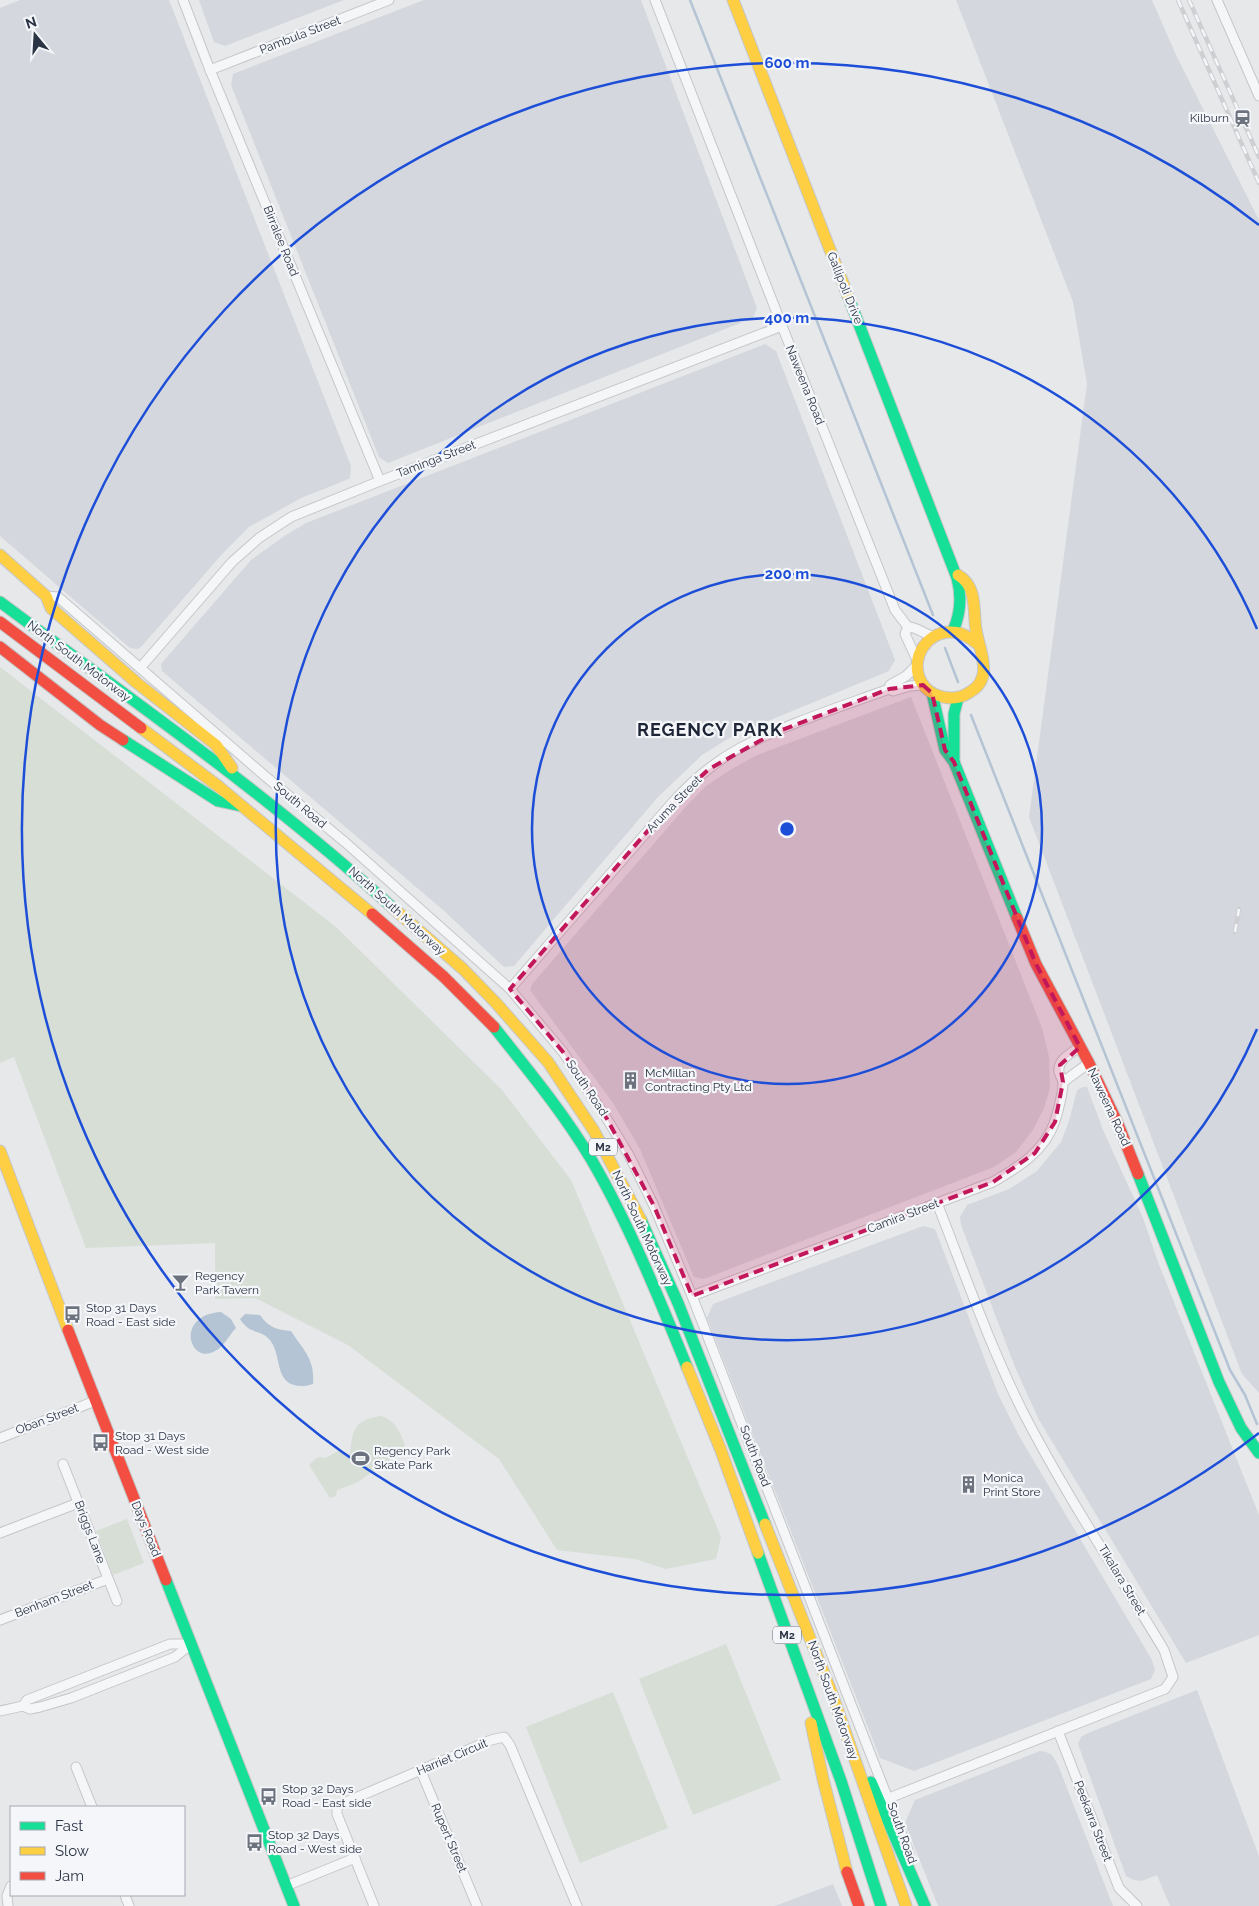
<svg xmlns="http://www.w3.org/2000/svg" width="1259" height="1906" font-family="Raleway,sans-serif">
  <rect width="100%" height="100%" fill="#e6e8ea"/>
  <g fill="#d4d7dd">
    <polygon points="20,0 169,0 351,466 350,478 344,481 301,498 249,527 224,552 141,647 137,649 130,648 0,536 0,8"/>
    <polygon points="199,0 344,0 225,46 214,42"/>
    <polygon points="424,0 641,0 757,308 753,318 388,463 379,457 231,85 233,74"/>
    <polygon points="956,0 1152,0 1176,55 1259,220 1259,1393 1242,1374 1029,817 1087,384 1073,302"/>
    <polygon points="765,344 776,351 895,660 889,671 734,735 702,755 657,798 514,966 504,967 442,909 162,671 161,664 251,560 286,535 306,523"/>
    <polygon points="911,697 1042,1028 1049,1057 1050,1088 1044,1108 1033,1130 1016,1152 994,1167 704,1279 694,1277 640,1149 613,1103 530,990 533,983 689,803 706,786 730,770 755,756"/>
    <polygon points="1083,1087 1087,1087 1103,1130 1143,1218 1158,1262 1259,1515 1259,1635 1186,1663 1039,1420 1015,1367 961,1225 960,1217 967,1205 1009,1189 1037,1171 1061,1142 1069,1121 1077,1090"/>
    <polygon points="923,1226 935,1229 998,1394 1019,1436 1152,1660 1155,1670 1151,1679 914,1771 880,1758 707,1318 713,1304"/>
    <polygon points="1197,1690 1259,1856 1259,1906 1170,1906 1157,1875 1142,1881 1134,1880 1126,1876 1078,1744 1081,1737 1088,1733"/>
    <polygon points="1040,1751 1046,1752 1052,1755 1058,1765 1113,1906 938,1906 905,1823 915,1800"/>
    <polygon points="833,1884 842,1906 775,1906"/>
  </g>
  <g fill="#d6ded6">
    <polygon points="0,667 336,927 502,1090 571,1180 721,1537 716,1559 666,1569 635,1559 557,1550 499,1459 348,1345 255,1298 215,1299 215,1243 86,1248 14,1057 0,1063"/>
    <path d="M 380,1416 C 395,1420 401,1432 405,1446 L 397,1454 L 358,1482 L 337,1490 L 336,1496 L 330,1498 L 309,1465 L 318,1457 L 326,1458 L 338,1451 L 350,1454 C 353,1430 353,1421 380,1416 Z"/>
    <polygon points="127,1519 144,1563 113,1575 96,1531"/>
    <polygon points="726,1644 781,1780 693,1815 639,1679"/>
    <polygon points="613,1692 668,1828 580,1863 526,1727"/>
  </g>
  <g fill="#b4c4d5">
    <path d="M 221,1312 L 231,1319 L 236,1328 C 229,1335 224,1347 215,1351 C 190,1366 174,1315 221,1312 Z"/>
    <path d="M 245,1314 L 260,1315 C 268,1327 277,1330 291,1331 C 304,1351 315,1359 313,1384 C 307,1386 300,1387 294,1385 C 274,1379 282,1353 269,1339 C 260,1329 250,1335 240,1319 Z"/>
  </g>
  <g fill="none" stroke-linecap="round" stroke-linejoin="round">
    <g stroke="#b4c4d5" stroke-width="2.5">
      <polyline points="690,0 933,615"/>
      <polyline points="945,648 958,682"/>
      <polyline points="971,715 1230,1370 1245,1395 1257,1424"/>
    </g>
    <defs>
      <g id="street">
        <polyline points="183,0 210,70 380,481"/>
        <polyline points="655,0 782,326 895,610 908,627"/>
        <polyline points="1217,0 1259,96"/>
        <polyline points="210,70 389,0"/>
        <polyline points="46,596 58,597 265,776 346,843 510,989 563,1052 607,1119 629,1155 654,1206 692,1296 909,1853"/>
        <polyline points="908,627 905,634 917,660"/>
        <path d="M 908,627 C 918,627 923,634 933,636"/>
        <polyline points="141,667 232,562 259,538 291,517 380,481 782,326"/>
        <polyline points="889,689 893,691 910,686 923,685"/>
        <path d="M 510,989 L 672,803 C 691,782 714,762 740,748 C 786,724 840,707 889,689 L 890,685 L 906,676 L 917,665"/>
        <polyline points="1063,1082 1089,1063"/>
        <path d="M 692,1296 L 993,1182 C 1019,1167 1045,1151 1055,1121 C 1058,1112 1063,1092 1063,1083 C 1063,1079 1060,1076 1059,1072 C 1057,1060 1071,1053 1080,1047"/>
        <polyline points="0,1438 95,1401"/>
        <polyline points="63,1464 117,1601"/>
        <polyline points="0,1533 78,1503"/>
        <polyline points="0,1620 108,1579"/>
        <polyline points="23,1706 30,1709 40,1707 71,1698 175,1657 191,1644"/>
        <polyline points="23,1706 27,1700 170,1644 191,1644"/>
        <polyline points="0,1711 23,1706"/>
        <polyline points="1058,1731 1119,1888 1137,1906"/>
        <polyline points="76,1767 92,1807"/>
        <polyline points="421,1771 477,1906"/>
        <path d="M 889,1798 L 1165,1689 L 1173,1677 L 1164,1650 C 1117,1572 1066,1495 1024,1414 C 990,1347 965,1274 937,1203"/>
        <polyline points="286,1886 355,1858"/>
        <polyline points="125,1895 129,1906"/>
        <polyline points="8,1906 7,1896 11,1886"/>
        <polyline points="374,1906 337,1814 337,1807 346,1802 491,1740 504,1737 510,1745 577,1906"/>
      </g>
      <g id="fast">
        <path d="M 848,296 L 957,578 C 962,597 961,613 953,631"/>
        <path d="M 0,602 C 133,701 270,796 393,908"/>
        <polyline points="932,693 945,750 954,762 1017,918"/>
        <polyline points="123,740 218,801 241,806"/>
        <polyline points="954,762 954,714 958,698"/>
        <path d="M 494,1027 C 528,1070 563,1112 591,1159 C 628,1222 659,1298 687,1367"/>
        <polyline points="1138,1174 1219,1382 1241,1428 1259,1453"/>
        <polyline points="641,1220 678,1303 765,1524"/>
        <polyline points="758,1553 841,1781 881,1906"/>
        <polyline points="166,1580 294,1906"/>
        <polyline points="871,1782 925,1906"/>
      </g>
      <g id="slow">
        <polyline points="733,0 848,296"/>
        <polyline points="0,555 46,596 51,608 137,683 216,745 232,768"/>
        <path d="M 958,575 C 978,587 973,611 976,630 C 980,652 994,678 970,692 C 964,696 958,698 952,698 C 942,698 930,694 924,686 C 907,664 924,631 952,632 C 963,632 971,639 979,645"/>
        <polyline points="141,728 218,786 372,914"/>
        <polyline points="393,908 463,969 496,1003 548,1062 594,1131 641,1220"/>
        <polyline points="0,1151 68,1330"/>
        <polyline points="687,1367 720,1448 758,1553"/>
        <polyline points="765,1524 832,1694 906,1906"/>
        <polyline points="811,1723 823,1779 847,1872"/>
      </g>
      <g id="jam">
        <polyline points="0,622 141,728"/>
        <polyline points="0,647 100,725 123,740"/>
        <polyline points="372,914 444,977 494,1027"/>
        <polyline points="1017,918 1036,964 1089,1063 1118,1124 1138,1174"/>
        <polyline points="68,1330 166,1580"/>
        <polyline points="847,1872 859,1906"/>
      </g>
    </defs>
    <use href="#street" stroke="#c4c6c8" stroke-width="11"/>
    <use href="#fast" stroke="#c4c6c8" stroke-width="13"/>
    <use href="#slow" stroke="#c4c6c8" stroke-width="13"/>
    <use href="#jam" stroke="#c4c6c8" stroke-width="13"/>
    <use href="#street" stroke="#f5f6f7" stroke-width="9"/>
    <use href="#fast" stroke="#16e098" stroke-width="11"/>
    <use href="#slow" stroke="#ffcf43" stroke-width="11"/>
    <use href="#jam" stroke="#f24e42" stroke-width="11"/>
    <defs>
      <g id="rail">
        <polyline points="1178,0 1259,183"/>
        <polyline points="1189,0 1259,157"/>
        <polyline points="1235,932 1239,909"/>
      </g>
    </defs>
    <use href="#rail" stroke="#cecfd2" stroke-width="4.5"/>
    <use href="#rail" stroke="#f4f6f9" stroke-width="2.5" stroke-dasharray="8" stroke-linecap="butt"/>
  </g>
  <path fill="#c2185b" fill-opacity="0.2" stroke="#c2185b" stroke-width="4" stroke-dasharray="10 6" stroke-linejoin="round" d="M 923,685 L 932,693 L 945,750 L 954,762 L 1036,964 L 1080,1047 L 1060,1065 L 1063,1082 L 1055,1122 L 1035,1153 L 993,1182 L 692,1296 L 654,1206 L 607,1119 L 563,1052 L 510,989 L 672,803 L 709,769 L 774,733 L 889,689 Z"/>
  <g fill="none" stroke="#1d4ed8" stroke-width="2.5">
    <circle cx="787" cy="829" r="255"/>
    <path d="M1257 1029A511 511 0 1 1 1257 629"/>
    <path d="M1259 1433A766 766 0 1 1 1259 225"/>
  </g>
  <defs>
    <symbol id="station-bare" viewBox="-9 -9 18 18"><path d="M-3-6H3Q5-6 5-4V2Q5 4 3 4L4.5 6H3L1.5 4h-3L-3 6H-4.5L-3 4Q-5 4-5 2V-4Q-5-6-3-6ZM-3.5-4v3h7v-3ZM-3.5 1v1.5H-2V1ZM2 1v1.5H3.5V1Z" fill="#6c737f" stroke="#f4f6f9" stroke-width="2.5" paint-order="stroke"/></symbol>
    <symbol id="building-bare" viewBox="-9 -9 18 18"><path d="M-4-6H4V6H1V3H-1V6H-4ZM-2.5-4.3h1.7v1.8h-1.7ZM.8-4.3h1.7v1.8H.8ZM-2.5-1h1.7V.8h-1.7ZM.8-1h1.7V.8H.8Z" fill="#6c737f" stroke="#f4f6f9" stroke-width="2.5" paint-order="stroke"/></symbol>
    <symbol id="bar-bare" viewBox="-9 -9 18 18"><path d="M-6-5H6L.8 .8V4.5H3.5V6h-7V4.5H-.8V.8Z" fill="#6c737f" stroke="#f4f6f9" stroke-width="2.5" paint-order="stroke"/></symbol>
    <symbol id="bus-bare" viewBox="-9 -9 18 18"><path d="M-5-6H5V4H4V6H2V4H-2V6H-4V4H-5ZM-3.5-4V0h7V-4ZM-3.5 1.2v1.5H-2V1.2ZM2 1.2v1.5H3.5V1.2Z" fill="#6c737f" stroke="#f4f6f9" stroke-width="2.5" paint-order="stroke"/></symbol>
    <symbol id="stadium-bare" viewBox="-9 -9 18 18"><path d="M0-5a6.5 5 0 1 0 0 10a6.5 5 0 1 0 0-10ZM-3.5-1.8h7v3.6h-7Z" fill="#6c737f" stroke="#f4f6f9" stroke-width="2.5" paint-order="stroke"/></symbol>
  </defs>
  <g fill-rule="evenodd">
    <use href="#station-bare" x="1230" y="106" width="25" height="25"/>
    <use href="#building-bare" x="618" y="1068" width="25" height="25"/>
    <use href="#bar-bare" x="168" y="1270" width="25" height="25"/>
    <use href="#bus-bare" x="60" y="1302" width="25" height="25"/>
    <use href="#bus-bare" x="88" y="1430" width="25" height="25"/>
    <use href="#stadium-bare" x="348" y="1446" width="25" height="25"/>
    <use href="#building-bare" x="956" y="1472" width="25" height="25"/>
    <use href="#bus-bare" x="256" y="1784" width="25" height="25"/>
    <use href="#bus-bare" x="242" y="1830" width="25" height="25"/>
  </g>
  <g text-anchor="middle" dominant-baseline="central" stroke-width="4.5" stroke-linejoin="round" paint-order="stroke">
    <g fill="#f4f6f9" stroke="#676e7b" stroke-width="1">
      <rect x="589" y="1138.5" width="28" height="17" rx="4"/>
      <rect x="773" y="1626.5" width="28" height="17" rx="4"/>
    </g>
    <g font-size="11" font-weight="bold" fill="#2b3445">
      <text x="603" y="1147">M2</text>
      <text x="787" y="1635">M2</text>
    </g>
    <g font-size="12" fill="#2b3445" stroke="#f4f6f9">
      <text transform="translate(300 35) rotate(-21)">Pambula Street</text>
      <text transform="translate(281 241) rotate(68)">Birralee Road</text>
      <text transform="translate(845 288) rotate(68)">Gallipoli Drive</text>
      <text transform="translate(805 385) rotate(68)">Naweena Road</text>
      <text transform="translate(436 459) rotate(-21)">Taminga Street</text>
      <text transform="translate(79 661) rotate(37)">North South Motorway</text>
      <text transform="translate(674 804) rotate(-46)">Aruma Street</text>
      <text transform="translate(300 805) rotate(40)">South Road</text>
      <text transform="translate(397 911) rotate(42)">North South Motorway</text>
      <text transform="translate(587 1088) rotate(56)">South Road</text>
      <text transform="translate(1109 1107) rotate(65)">Naweena Road</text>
      <text transform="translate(903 1216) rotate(-21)">Camira Street</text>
      <text transform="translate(642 1228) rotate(65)">North South Motorway</text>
      <text transform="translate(47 1419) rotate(-21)">Oban Street</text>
      <text transform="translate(755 1456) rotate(69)">South Road</text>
      <text transform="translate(146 1529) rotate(68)">Days Road</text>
      <text transform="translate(90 1532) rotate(69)">Briggs Lane</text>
      <text transform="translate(1122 1580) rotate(59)">Tikalara Street</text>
      <text transform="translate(54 1599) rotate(-21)">Benham Street</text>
      <text transform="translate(833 1700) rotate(70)">North South Motorway</text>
      <text transform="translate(452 1757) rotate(-23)">Harriet Circuit</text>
      <text transform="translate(1093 1821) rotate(69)">Peekarra Street</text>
      <text transform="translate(902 1833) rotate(70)">South Road</text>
      <text transform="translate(449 1838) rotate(67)">Rupert Street</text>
    </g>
    <g font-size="12" fill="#2b3445" stroke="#f4f6f9" text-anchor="start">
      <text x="1229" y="118" text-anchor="end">Kilburn</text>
      <text x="645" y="1073">McMillan<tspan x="645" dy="14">Contracting Pty Ltd</tspan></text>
      <text x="195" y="1276">Regency<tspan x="195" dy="14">Park Tavern</tspan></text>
      <text x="86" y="1308">Stop 31 Days<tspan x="86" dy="14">Road - East side</tspan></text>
      <text x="115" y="1436">Stop 31 Days<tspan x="115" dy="14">Road - West side</tspan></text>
      <text x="374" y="1451">Regency Park<tspan x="374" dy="14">Skate Park</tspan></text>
      <text x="983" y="1478">Monica<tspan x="983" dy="14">Print Store</tspan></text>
      <text x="282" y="1789">Stop 32 Days<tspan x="282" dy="14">Road - East side</tspan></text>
      <text x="268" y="1835">Stop 32 Days<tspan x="268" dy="14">Road - West side</tspan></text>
    </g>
    <g font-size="18" font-weight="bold" letter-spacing="1" fill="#1d2536" stroke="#f4f6f9">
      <text x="710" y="729">REGENCY PARK</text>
    </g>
  </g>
  <circle cx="787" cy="829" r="8" fill="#1d4ed8" stroke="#f4f6f9" stroke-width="2.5"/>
  <g font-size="15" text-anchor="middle" font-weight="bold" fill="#1d4ed8" stroke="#f4f6f9" stroke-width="4.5" stroke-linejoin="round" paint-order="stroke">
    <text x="787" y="68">600 m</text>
    <text x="787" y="323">400 m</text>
    <text x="787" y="579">200 m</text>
  </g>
  <rect x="10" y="1806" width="175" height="90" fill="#f4f6f9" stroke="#a4a8b1"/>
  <rect x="20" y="1822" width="25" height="8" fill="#16e098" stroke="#a4a8b1"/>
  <text x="55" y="1831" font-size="15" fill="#2b3445">Fast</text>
  <rect x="20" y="1847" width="25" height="8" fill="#ffcf43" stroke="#a4a8b1"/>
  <text x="55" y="1856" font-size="15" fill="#2b3445">Slow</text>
  <rect x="20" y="1872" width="25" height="8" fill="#f24e42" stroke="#a4a8b1"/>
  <text x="55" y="1881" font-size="15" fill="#2b3445">Jam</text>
  <g transform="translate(35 35) rotate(342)" stroke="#f4f6f9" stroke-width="4" paint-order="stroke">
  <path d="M0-4L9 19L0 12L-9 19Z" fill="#2b3445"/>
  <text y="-8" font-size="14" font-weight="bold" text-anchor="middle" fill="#2b3445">N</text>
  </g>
</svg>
